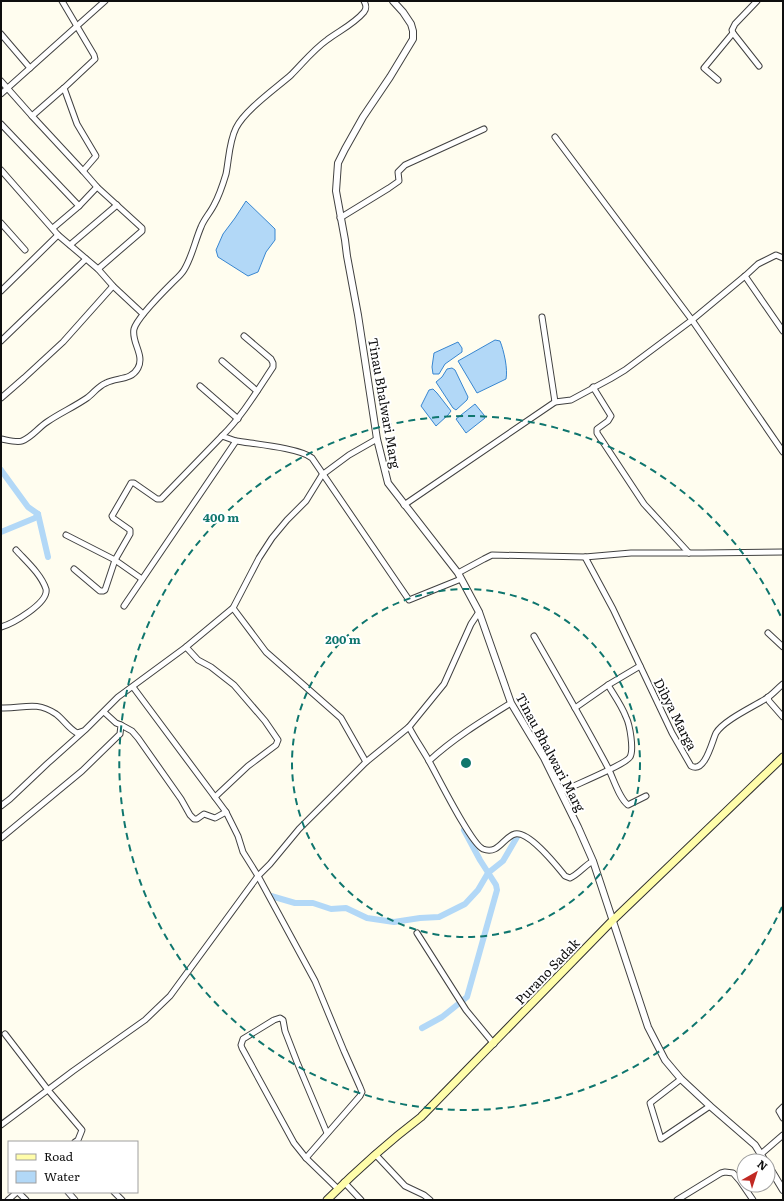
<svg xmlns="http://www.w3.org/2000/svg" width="784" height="1201" font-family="Literata,serif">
  <rect width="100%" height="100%" fill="#fffdef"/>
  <g fill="#b2d8f7" stroke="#3886d0">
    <polygon points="246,201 275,229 275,240 266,252 258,272 248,276 218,257 216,250 223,234 235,218"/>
    <path d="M 495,340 L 500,341 C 504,351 508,369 506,379 L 477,393 L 458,361 Z"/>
    <polygon points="458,342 462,348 462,352 445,364 439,374 433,374 432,367 434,353"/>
    <polygon points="452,368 455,370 468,397 467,400 456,410 453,408 436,382 442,377 447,369"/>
    <polygon points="433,389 437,393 451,411 448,415 436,426 421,406 429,390"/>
    <polygon points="475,404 484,415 485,418 466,433 456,419"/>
  </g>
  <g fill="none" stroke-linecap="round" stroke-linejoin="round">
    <g stroke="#b2d8f7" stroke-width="6">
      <polyline points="1,470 28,507 38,514 48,557"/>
      <polyline points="1,532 35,518 38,514"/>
      <polyline points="271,896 295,903 313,903 331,909 346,908 367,918 394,922 420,918 439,917 465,904 478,890 488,873 503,861 517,837"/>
      <polyline points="422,1028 442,1017 467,997 497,890 496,885 480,860 464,830"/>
    </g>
    <defs>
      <g id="minor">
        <polyline points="757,1 735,24 732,30 733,33 759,66"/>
        <polyline points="1,34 30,68"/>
        <polyline points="718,80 704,68 733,33"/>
        <polyline points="1,81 32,116 83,171 97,187 142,228 142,231 98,269"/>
        <polyline points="64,88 77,124 96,156 83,171"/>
        <polyline points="1,94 105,1"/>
        <polyline points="32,116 64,88 95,59 94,55 62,1"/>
        <polyline points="1,124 79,206"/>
        <polyline points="555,137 692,320 783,452"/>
        <polyline points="1,170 58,235 98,269 113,286 143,314"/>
        <polyline points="340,218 389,188 399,181 398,172 405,165 484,129"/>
        <polyline points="1,223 25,250"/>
        <polyline points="53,228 79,206 97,187"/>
        <polyline points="70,245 117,205"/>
        <polyline points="745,276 783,331"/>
        <polyline points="1,291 58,235"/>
        <polyline points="542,317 555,402"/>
        <polyline points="1,341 86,259"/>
        <polyline points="222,361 257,391"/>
        <polyline points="200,386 238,419"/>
        <polyline points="593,387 611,416 608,421 597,429 597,433 644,504 689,553"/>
        <polyline points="1,398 24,378 63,342 113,286"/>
        <path d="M 1,439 C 7,440 17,443 22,441 C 32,437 38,428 47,422 C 60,413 74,407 87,398 C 93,394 98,386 106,383 C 117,377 131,381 138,368 C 145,355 131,342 134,329 C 137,318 163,292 172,283 C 176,279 181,275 184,270 C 192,257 195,241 201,227 C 204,219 210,213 214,205 C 219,196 223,184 226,174 C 229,159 229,142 236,128 C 245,110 275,89 291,75 C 303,63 313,50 327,40 C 339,31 354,24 364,12 C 367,8 366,5 364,1"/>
        <path d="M 236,441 L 222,436 C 243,415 257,391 273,367 L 273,363 L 271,359 L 244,336"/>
        <polyline points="404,505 555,402 571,400 610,379 625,370 692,320 745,276 758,264 776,255 783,258"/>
        <polyline points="66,535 115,560 142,579"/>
        <path d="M 585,557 L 613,609 L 672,733 L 691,766 C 705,774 712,741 716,733 C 724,720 753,707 767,698 C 773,694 777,689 783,684"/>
        <polyline points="74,569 100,591 103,591 105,590 115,560 130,534 130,530 113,518 112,516 130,485 131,483 134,483 157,499 161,499 222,436"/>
        <polyline points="458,573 484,559 492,555 585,557 631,553 703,553 783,552"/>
        <path d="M 124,606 L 236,441 C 254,444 300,448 312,458 L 409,600 L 461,579"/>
        <polyline points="233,608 266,652 341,718 366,762"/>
        <path d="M 1,627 C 12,624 49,603 46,589 C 41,574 26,561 16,550"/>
        <polyline points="768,633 783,647"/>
        <path d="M 534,636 C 558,678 583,721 606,764 C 613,776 618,797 628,805 L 646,796"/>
        <polyline points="186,647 198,660 211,667 234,685 265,721 278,740 276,745 248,766 215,797"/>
        <polyline points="133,687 226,812 238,836 243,852 258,876 315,981 344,1051 360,1087 362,1092 360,1096 306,1158"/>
        <polyline points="768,697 769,701 783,717"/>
        <path d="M 1,708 C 23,709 35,700 56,714 C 64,720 68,728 77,733 L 83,731"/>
        <polyline points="575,708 608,685 640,666"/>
        <polyline points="121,725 132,731 138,738 181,799 190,815 194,819 197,819 204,814 215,818 226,812"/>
        <path d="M 409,727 C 415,739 423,750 429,761 C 438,777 471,844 483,849 C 499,855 503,837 515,834 C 529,831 556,865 565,876 L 570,878 C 579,874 584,866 593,861"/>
        <path d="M 429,761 C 454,738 482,721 511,703"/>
        <path d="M 561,792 C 572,786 625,765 630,757 C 634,750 630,725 626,717 C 622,706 614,695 608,685"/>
        <polyline points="1,806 10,799 48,763 85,730 118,697 186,647 233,608 259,558 272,538 287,520 306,501 322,475 349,455 377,439"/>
        <polyline points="1,838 82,771 120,734 121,725 116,723 104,712"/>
        <polyline points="417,933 466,1010 494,1044"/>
        <polyline points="5,1034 48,1090 82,1130 78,1140 75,1142"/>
        <polyline points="681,1079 650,1103 661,1139 710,1106"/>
        <polyline points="783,1107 779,1111 783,1118"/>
        <polyline points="1,1125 73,1071 145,1020 170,996 258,876 270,864 299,829 366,762 409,727 444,684 471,624 479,612"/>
        <polyline points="327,1133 297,1062 285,1031 283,1020 280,1018 274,1020 243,1039 241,1045 242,1048 294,1143 306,1158 338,1189"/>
        <polyline points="375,1154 405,1186 424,1195 430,1200"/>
        <polyline points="761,1154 783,1135"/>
        <polyline points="344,1182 361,1200"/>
        <polyline points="18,1192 26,1200"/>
        <polyline points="68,1192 75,1200"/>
        <polyline points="114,1192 122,1200"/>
        <polyline points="8,1200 17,1192"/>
        <polyline points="677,1200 721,1173 725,1172 733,1173 740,1181 753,1200"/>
      </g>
      <g id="tertiary">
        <polyline points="393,1 403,12 411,24 413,31 413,39 390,77 363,117 345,149 338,163 336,191 345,240 347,256 358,315 377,439 388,483 458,573 479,612 511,703 544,758 578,827 593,861 648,1027 665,1060 681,1079 710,1106 755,1145 765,1161"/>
        <polyline points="768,1165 783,1190"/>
      </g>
      <path id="secondary" d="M 327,1200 C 356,1171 387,1143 421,1117 L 612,921 L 783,757"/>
    </defs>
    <use href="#minor" stroke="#414141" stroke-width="7"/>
    <use href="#tertiary" stroke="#414141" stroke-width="8"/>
    <use href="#secondary" stroke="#303030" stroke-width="9"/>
    <use href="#minor" stroke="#fff" stroke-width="5"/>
    <use href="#tertiary" stroke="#fff" stroke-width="6"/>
    <use href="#secondary" stroke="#fffdaa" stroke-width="7"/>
  </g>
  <g fill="none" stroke="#0f766e" stroke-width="2" stroke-dasharray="7 5">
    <circle cx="466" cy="763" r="174"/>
    <path d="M782 907A347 347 0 1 1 782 619"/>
  </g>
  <g text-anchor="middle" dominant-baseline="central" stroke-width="4" stroke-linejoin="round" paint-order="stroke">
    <g font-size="13" fill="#0e0e0e" stroke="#fff">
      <text transform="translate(385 403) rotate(80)">Tinau Bhalwari Marg</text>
      <text transform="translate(676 714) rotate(63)">Dibya Marga</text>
      <text transform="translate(551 752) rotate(62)">Tinau Bhalwari Marg</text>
      <text transform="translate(547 971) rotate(-46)">Purano Sadak</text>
    </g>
  </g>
  <circle cx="466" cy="763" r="6" fill="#0f766e" stroke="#fff" stroke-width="2"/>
  <g font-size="12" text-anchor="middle" font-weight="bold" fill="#0f766e" stroke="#fff" stroke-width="4" stroke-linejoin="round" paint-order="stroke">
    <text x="221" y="522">400 m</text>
    <text x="343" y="644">200 m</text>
  </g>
  <rect width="784" height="1201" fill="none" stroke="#0e0e0e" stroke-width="4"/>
  <rect x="8" y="1141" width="130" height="52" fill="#ffffff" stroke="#9f9f9f"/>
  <rect x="16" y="1154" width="20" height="6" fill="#fffdaa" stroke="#9f9f9f"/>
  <text x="44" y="1161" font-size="12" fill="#0e0e0e">Road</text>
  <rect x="16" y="1171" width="20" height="12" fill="#b2d8f7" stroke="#9f9f9f"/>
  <text x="44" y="1181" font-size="12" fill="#0e0e0e">Water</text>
  <g transform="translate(756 1173) rotate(39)"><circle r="19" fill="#ffffff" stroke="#9f9f9f"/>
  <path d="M0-3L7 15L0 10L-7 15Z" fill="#c12923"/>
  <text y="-6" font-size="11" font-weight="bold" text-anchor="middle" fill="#0e0e0e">N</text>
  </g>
</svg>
